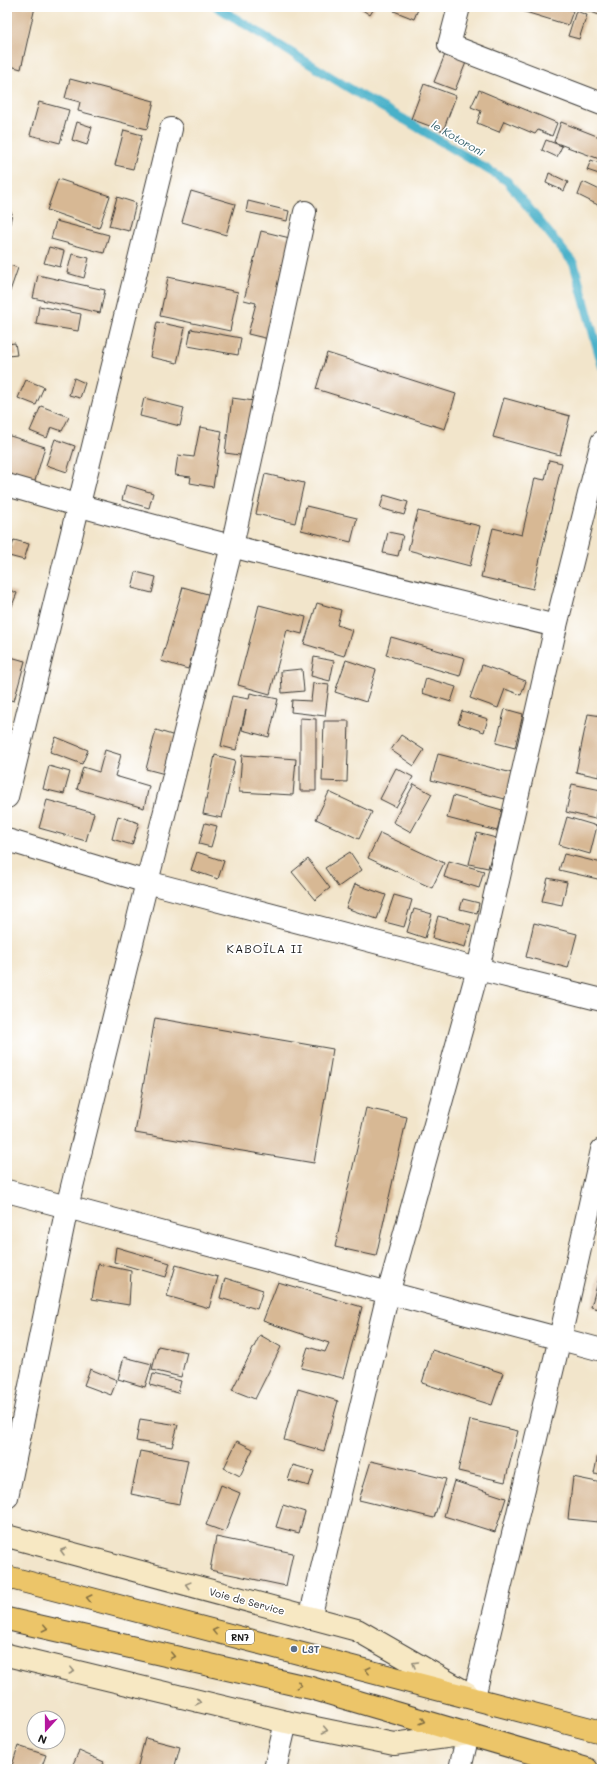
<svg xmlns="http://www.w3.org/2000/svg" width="609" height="1776" font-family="Mali,sans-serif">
  <rect width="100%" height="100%" fill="#fff"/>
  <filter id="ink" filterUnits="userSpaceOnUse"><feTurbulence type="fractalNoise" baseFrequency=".025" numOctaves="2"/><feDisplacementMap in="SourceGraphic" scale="8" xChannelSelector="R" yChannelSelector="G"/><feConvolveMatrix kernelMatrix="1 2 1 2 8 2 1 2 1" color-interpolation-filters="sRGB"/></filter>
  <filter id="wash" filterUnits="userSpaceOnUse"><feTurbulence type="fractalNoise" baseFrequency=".012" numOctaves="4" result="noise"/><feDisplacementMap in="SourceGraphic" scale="16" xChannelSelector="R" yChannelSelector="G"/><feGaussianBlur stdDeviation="0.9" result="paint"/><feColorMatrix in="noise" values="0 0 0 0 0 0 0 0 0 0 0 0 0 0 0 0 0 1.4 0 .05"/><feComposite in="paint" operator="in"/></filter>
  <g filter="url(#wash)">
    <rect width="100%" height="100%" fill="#f2e5cb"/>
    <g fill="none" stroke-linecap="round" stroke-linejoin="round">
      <polyline stroke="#4ab1c9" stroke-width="9" points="217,7 362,96 405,120 507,181 574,264 602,365"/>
    </g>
    <g id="blocks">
      <g fill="#d7b894">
        <polygon points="7,7 35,7 21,69 7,65"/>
        <polygon points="358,7 375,7 370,15"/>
        <polygon points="396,7 419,7 414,19 394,11"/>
        <polygon points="509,7 562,7 573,11 568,25"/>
        <polygon points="577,7 602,7 602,16"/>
        <polygon points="576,11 587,15 579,39 568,36"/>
        <polygon points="446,52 467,60 455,90 434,82"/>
        <polygon points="70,79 154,101 147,129 78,111 80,102 65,98"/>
        <polygon points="424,84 456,96 443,131 411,119"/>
        <polygon points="479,90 557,123 552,136 538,130 535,134 504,121 499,132 477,123 481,111 471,107"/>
        <polygon points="39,102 69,110 60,143 30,135"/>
        <polygon points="77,122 92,127 87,145 72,140"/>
        <polygon points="561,122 602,138 602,160 554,142"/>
        <polygon points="124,130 142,135 133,169 115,165"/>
        <polygon points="546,140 562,146 557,157 542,150"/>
        <polygon points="591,160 602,164 602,175 587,170"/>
        <polygon points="549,173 568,182 564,191 546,183"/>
        <polygon points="58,179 110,196 99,228 47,210"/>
        <polygon points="583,182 602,191 602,207 578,195"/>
        <polygon points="191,191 235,204 226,235 182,222"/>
        <polygon points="117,197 136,203 129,231 109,226"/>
        <polygon points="248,201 289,211 287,221 246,212"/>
        <polygon points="7,212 12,213 8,233 7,233"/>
        <polygon points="56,221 109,235 104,253 51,239"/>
        <polygon points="261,231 294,239 269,339 248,334 256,303 244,300"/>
        <polygon points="49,247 64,251 60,267 44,263"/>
        <polygon points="72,254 89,258 84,278 67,273"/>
        <polygon points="7,264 18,268 9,294 7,293"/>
        <polygon points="38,275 105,290 100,313 33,298"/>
        <polygon points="168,277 238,292 230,331 160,316"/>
        <polygon points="39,306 81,314 78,331 36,324"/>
        <polygon points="157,322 185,328 177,363 150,357"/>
        <polygon points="191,329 241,338 238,355 188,346"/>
        <polygon points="15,343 17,355 8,356 7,344"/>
        <polygon points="327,353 456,394 445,429 316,389"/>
        <polygon points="74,378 85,383 80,398 69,395"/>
        <polygon points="26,380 44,387 36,405 18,398"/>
        <polygon points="144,398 184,408 180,426 140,416"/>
        <polygon points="232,398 254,401 247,456 225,453"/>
        <polygon points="504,398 570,416 560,455 493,437"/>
        <polygon points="41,406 69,417 62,431 51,427 47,438 30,431"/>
        <polygon points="200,427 222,431 213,487 190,483 191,477 175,475 178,455 194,457"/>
        <polygon points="7,435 45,447 32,491 7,483"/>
        <polygon points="55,439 75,446 67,472 46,465"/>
        <polygon points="549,460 562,463 533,589 481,577 493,528 522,535 535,478 545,480"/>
        <polygon points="265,474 304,483 295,523 256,514"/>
        <polygon points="126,485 153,493 149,508 122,500"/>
        <polygon points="384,495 408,502 404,515 380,508"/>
        <polygon points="306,506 357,518 351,542 301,530"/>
        <polygon points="418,511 480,526 470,566 408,550"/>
        <polygon points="388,532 403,535 398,556 383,553"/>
        <polygon points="7,534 11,535 7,546"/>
        <polygon points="14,540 29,544 24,560 9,556"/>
        <polygon points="136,572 156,577 152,593 132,588"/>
        <polygon points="183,587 211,595 188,669 161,661"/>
        <polygon points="7,589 17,593 8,616 7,616"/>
        <polygon points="317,603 341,610 337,625 352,630 344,656 304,644"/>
        <polygon points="259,605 306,617 302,634 287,630 270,694 238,685"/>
        <polygon points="391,637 465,658 460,676 386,655"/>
        <polygon points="7,656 25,661 14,701 7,699"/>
        <polygon points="314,657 334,661 330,681 311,676"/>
        <polygon points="346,660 376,670 366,702 335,692"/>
        <polygon points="482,665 526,681 521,695 505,689 498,708 470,698"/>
        <polygon points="302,669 304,691 282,693 281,671"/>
        <polygon points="426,678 456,687 451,702 422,693"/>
        <polygon points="313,683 329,685 325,716 291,712 292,700 311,701"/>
        <polygon points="250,693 278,699 269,737 242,730 246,709 236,750 221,746 232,696 249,699"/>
        <polygon points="505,709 523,714 515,748 496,743"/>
        <polygon points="462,711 488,719 484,732 458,723"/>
        <polygon points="588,714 602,716 602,764 599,777 576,772"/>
        <polygon points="300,718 316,719 316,791 300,791"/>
        <polygon points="324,721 349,721 347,782 322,781"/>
        <polygon points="156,730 175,736 165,774 146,769"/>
        <polygon points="401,735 424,750 414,766 391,750"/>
        <polygon points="56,737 88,750 82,764 50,752"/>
        <polygon points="105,750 121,755 115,776 149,786 144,808 77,789 83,767 99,772"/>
        <polygon points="438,754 512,773 505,799 431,780"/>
        <polygon points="215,755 235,760 222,818 203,814"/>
        <polygon points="242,755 296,759 293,795 239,792"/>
        <polygon points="49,766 70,772 64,794 43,789"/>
        <polygon points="396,768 413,777 396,807 380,799"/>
        <polygon points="414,784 432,794 411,832 393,822"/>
        <polygon points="572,784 601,790 595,819 566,812"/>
        <polygon points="329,792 372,812 359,839 316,819"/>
        <polygon points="453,796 502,810 497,831 447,818"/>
        <polygon points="47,800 94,813 86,841 39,828"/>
        <polygon points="118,816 139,823 132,845 112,839"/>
        <polygon points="567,817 597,826 590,854 559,845"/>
        <polygon points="205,823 217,826 211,847 199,844"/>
        <polygon points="380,833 444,863 432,888 368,858"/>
        <polygon points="477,833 496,838 488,868 469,864"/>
        <polygon points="197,852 224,861 218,879 191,870"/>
        <polygon points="350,852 362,870 338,887 325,868"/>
        <polygon points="564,854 602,863 602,880 559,870"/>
        <polygon points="308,859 330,888 315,900 292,872"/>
        <polygon points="449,861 484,871 479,888 444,877"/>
        <polygon points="548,878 567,882 562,905 542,901"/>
        <polygon points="355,884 386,895 377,919 346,908"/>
        <polygon points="394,895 412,900 404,927 385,922"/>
        <polygon points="463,899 479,903 477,913 460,909"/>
        <polygon points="414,909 432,914 425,938 407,932"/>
        <polygon points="438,916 471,925 465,947 432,938"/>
        <polygon points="534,923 577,934 568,968 526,957"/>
        <polygon points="155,1018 333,1049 314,1163 135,1133"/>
        <polygon points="366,1108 407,1117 376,1256 335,1247"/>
        <polygon points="116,1247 170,1263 166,1277 114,1262"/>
        <polygon points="98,1264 131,1271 129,1305 92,1299"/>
        <polygon points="176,1265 218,1277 209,1308 167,1296"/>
        <polygon points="602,1267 602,1310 591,1307"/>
        <polygon points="225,1278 263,1290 257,1309 220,1298"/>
        <polygon points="278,1282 362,1307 343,1378 301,1368 308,1347 325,1352 329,1343 263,1321"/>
        <polygon points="260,1335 281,1347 255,1399 232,1390"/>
        <polygon points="158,1346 187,1352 181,1377 152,1370"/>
        <polygon points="432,1350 503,1373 492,1405 422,1383"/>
        <polygon points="124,1357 152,1364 145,1387 118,1379"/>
        <polygon points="90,1369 117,1380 111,1395 84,1385"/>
        <polygon points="153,1374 181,1381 178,1393 150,1385"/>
        <polygon points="298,1389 338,1401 324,1451 284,1440"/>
        <polygon points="140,1419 178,1425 172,1447 136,1441"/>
        <polygon points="470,1420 518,1431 505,1482 458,1471"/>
        <polygon points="237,1441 253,1449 240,1476 224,1468"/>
        <polygon points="140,1451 188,1460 179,1504 131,1494"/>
        <polygon points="598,1454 602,1455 602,1475 594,1474"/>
        <polygon points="371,1461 446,1479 434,1518 359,1500"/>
        <polygon points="293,1465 314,1471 309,1486 288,1480"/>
        <polygon points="573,1477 602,1483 602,1496 598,1522 568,1519"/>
        <polygon points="454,1481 506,1498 495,1532 444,1516"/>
        <polygon points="221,1485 240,1493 225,1532 206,1525"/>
        <polygon points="283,1505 305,1512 299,1533 276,1527"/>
        <polygon points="216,1537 293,1553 286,1586 210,1570"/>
        <polygon points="145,1738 180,1747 174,1769 137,1769"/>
        <polygon points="18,1746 46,1755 41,1769 11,1769"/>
        <polygon points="79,1751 104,1762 101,1769 84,1769 73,1764"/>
      </g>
    </g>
  </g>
  <g filter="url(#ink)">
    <use href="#blocks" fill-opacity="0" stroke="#3c3a36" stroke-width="1"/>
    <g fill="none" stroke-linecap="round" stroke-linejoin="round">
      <defs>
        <g id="minor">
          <polyline points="459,7 449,45 602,104"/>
          <path d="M 7,485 C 188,538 373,581 556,626"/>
          <polyline points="7,797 171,129"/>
          <polyline points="7,840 147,882 478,969 602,1000"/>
          <polyline points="7,1191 602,1350"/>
          <polyline points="7,1497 67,1207 147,882 232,546 305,212"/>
          <polyline points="310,1618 388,1294 478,969 556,626 602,442"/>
          <polyline points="474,1697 560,1338 602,1150"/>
          <polyline points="275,1769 286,1722"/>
          <polyline points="460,1769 468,1734"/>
        </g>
        <g id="secondary">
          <polyline points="7,1536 357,1630 467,1693"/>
          <polyline points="7,1655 286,1722 394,1744 468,1734"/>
        </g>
        <g id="trunk">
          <polyline points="7,1577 602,1732"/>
          <polyline points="7,1619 311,1688 587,1769"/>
        </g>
      </defs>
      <use href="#minor" stroke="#3c3a36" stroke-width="24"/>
      <use href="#secondary" stroke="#3c3a36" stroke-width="24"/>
      <use href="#trunk" stroke="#3c3a36" stroke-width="24"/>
      <use href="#minor" stroke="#fff" stroke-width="22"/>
      <use href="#secondary" stroke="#f7e8c3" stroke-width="22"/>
      <use href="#trunk" stroke="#ecc569" stroke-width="22"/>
    </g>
    <defs><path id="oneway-chevron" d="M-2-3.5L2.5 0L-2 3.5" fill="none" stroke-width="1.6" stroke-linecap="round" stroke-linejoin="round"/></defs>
    <g stroke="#948c78">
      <use href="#oneway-chevron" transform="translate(63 1551) rotate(-165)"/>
      <use href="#oneway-chevron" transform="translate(188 1585) rotate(-165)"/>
      <use href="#oneway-chevron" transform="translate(415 1664) rotate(-150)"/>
      <use href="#oneway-chevron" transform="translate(72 1671) rotate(14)"/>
      <use href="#oneway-chevron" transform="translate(198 1702) rotate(13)"/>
      <use href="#oneway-chevron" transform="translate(325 1730) rotate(12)"/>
    </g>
    <g stroke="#847042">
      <use href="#oneway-chevron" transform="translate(89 1598) rotate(-166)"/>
      <use href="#oneway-chevron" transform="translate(45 1628) rotate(13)"/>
      <use href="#oneway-chevron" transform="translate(215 1631) rotate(-166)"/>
      <use href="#oneway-chevron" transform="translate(172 1656) rotate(13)"/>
      <use href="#oneway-chevron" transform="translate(368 1670) rotate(-166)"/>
      <use href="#oneway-chevron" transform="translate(299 1685) rotate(13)"/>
      <use href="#oneway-chevron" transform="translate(423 1721) rotate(16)"/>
    </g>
  </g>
  <circle fill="#5c6f8a" stroke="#fff" stroke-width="1.5" cx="294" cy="1649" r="4"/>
  <g text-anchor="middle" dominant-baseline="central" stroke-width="3.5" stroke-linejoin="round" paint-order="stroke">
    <rect fill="#fff" stroke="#606060" stroke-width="1" x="226" y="1630" width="28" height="14" rx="3"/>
    <g font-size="9" font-weight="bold" fill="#1c1c1c">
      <text x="240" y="1637">RN7</text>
    </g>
    <g font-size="10" fill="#1c1c1c" stroke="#fff">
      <text transform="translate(247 1601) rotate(15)">Voie de Service</text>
    </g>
    <g font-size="10" font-weight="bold" fill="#4e5e75" stroke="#fff" text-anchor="start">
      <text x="302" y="1649">L3T</text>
    </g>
    <g font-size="11" font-style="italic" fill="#315f6a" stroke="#fff">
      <text transform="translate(458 138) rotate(30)">le Kotoroni</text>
    </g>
    <g font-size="12" letter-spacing="1" fill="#1c1c1c" stroke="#fff">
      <text x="265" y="948">KABOÏLA II</text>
    </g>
  </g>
  <rect width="609" height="1776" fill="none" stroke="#fff" stroke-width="24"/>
  <g transform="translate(46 1730) rotate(201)"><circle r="19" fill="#ffffff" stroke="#a4a4a4"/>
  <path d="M0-3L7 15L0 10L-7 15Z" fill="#b5179e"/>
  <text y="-6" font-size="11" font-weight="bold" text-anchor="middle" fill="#1c1c1c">N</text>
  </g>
</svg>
